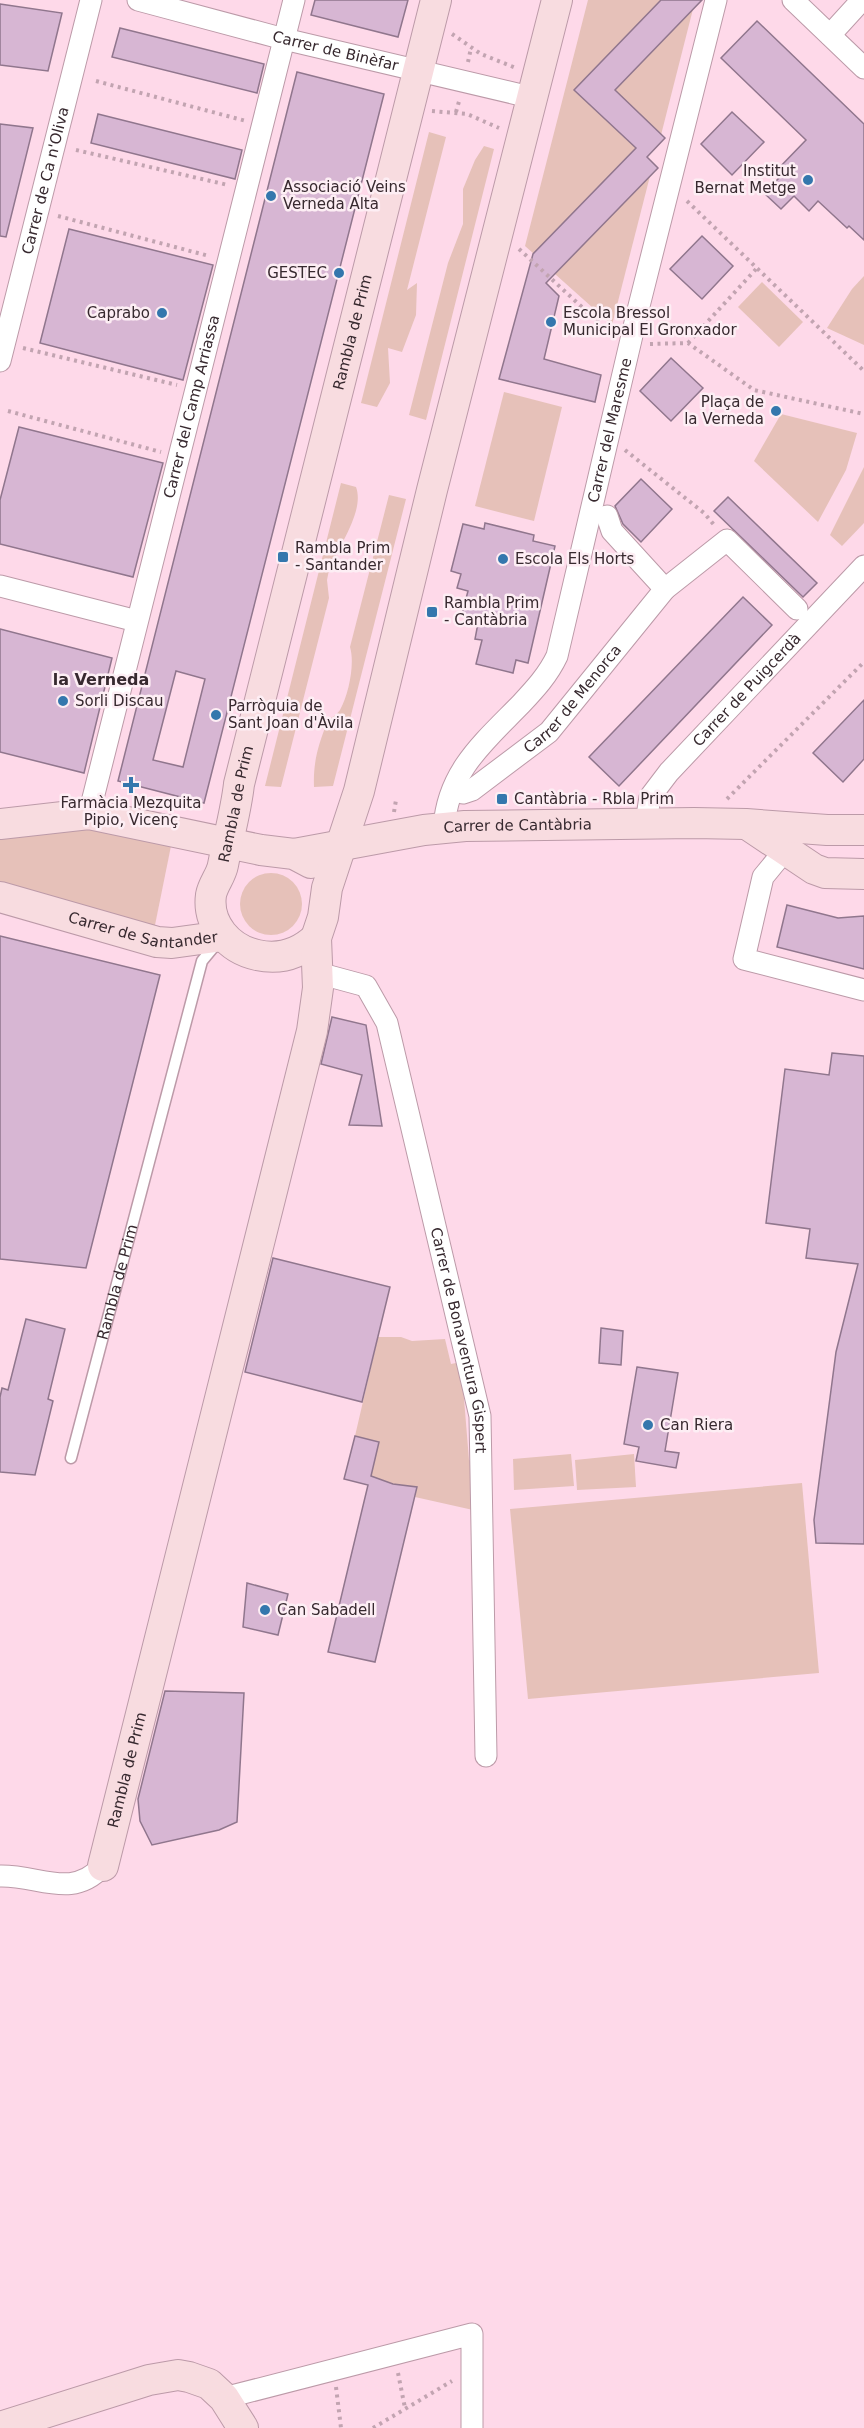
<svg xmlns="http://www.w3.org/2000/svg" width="864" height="2428" font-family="'DejaVu Sans',sans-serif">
  <rect width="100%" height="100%" fill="#fed9e9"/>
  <g fill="#e6c1b9">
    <polygon points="588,0 661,0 575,90 596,110 693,9 661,135 636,148 534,254 525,246"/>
    <polygon points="429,132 446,137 407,290 417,283 416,315 402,352 388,348 390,383 377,407 361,403"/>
    <polygon points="484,146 494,149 426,420 409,415 448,263 463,224 463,189 475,160"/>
    <polygon points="650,176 612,325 555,274"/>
    <polygon points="864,276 864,345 827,328 852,289"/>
    <polygon points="762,282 803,322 779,347 738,307"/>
    <polygon points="504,392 562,407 534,521 475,506"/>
    <polygon points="781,414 857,433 846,470 818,522 754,461"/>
    <polygon points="864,467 864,523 842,546 830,535"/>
    <path d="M 341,483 L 356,487 C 365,511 338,547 329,570 L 327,580 L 329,598 L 281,787 L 265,786 Z"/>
    <path d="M 389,495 L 406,499 L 333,786 L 314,787 C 313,763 318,745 327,723 C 330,717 336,716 340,710 C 349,694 355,663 350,647 Z"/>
    <polygon points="90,827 172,841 154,930 0,886 0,834"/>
    <circle cx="271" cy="904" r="31"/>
    <polygon points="378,1337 401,1337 412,1341 445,1339 451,1364 461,1362 469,1460 473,1462 473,1510 415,1497 417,1487 393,1484 371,1476 379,1442 355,1436"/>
    <polygon points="571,1454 574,1486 514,1490 513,1459"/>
    <polygon points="634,1454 636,1487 577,1490 575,1460"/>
    <polygon points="802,1483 819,1673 528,1699 510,1509"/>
  </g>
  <g fill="#d7b6d3" stroke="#90768d" stroke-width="1.5" fill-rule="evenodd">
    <polygon points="315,0 408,0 398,37 311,15"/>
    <polygon points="661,0 702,0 615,90 665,138 647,157 658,168 546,283 559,296 544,359 601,375 595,402 499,379 533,254 636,148 574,90"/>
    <polygon points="0,4 62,13 48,71 0,65"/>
    <polygon points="757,21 864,124 864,240 849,226 847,228 818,201 809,211 794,196 781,209 764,193 782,175 777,170 806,140 721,58"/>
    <polygon points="120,28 264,64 257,93 112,57"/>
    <path d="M 297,72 L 384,94 L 204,803 L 118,781 ZM 176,671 L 205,679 L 183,767 L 153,760 Z"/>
    <polygon points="732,112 764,142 732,175 701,144"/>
    <polygon points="98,114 242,150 235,179 91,143"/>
    <polygon points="0,124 33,128 6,237 0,236"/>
    <polygon points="69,229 213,265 183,380 40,343"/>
    <polygon points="702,236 733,266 702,299 670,269"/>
    <polygon points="671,358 703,388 671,421 640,391"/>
    <polygon points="19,427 163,463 133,577 0,544 0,500"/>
    <polygon points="641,479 672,509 641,542 623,524 615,506"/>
    <polygon points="728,497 817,583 803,597 714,511"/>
    <polygon points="485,523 534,535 533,541 555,546 528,663 516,660 513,673 476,664 482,640 475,639 479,618 462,614 468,591 457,588 461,574 451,571 463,524 484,529"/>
    <polygon points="743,597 772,625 619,786 589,757"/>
    <polygon points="0,629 112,658 84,773 0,752"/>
    <polygon points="864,700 864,759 843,782 813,753"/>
    <polygon points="787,905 838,918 864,916 864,969 777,947"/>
    <polygon points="0,936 160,975 86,1268 0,1259"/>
    <polygon points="332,1017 366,1025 382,1126 349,1125 362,1075 321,1064"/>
    <polygon points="832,1053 864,1056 864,1544 816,1543 814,1520 836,1352 858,1264 806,1258 810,1229 766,1223 785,1069 829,1075"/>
    <polygon points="273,1258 390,1287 362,1402 245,1372"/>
    <polygon points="26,1319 65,1329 48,1399 53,1401 35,1475 0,1472 0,1397 2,1388 8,1390"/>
    <polygon points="601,1328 623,1331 621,1365 599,1363"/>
    <polygon points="637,1367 678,1373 665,1451 679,1453 676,1468 636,1461 639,1447 624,1444"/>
    <polygon points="355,1436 379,1442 371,1476 393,1484 417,1487 375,1662 328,1652 368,1485 344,1479"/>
    <polygon points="247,1583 288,1594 278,1635 243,1627"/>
    <polygon points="165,1691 244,1693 237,1822 219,1830 152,1845 140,1821 138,1799"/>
  </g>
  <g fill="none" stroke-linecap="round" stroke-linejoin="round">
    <defs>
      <g id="lane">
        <path id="s1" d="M 71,1458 L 202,961 L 217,943"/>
      </g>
      <g id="street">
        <path id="s2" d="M 138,0 L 284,39 L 534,98"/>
        <polyline points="793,0 864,68"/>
        <polyline points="830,35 862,0"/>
        <path id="s3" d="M 0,361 L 91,0"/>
        <polyline points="607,516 612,531 665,589 727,540 797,609"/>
        <polyline points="0,586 129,619"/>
        <path id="s4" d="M 463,793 L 472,790 L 549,732 L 665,589"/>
        <path id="s5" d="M 89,814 L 294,0"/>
        <path id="s6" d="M 646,823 L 650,797 L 669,772 L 864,566"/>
        <path id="s7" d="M 444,827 C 448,771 484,742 521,704 C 535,689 548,675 557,656 L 637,314 L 716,0"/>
        <polyline points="786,849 763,877 744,959 864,990"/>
        <path id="s8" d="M 318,973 L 366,986 L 387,1023 L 480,1416 L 486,1756"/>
        <path d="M 0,1876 C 40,1875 71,1900 103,1866"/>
        <polyline points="224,2398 472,2334 472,2428"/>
      </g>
      <g id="secondary">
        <polyline points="0,824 89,814 261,850 294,854 311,863"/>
        <polyline points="751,827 814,869 825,873 864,874"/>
        <path id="s9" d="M 294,854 L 424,830 L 465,826 L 694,823 L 746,824 L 827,830 L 864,830"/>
        <path id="s10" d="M 0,897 L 157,942 L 172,943 L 223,936"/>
        <path id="s11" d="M 316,938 C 299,954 279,960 257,955 C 229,949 207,924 211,895 C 213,884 221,876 223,865 C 228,839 236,811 239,784 L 436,0"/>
        <path id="s12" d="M 103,1866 L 312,1031 L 318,988 L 316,938 L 323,917 L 327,888 L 359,791 L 432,490 L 557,0"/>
        <polyline points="0,2427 149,2380 178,2375 189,2377 209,2384 224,2398 243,2428"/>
      </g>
    </defs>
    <use href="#lane" stroke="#bc9aa8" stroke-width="13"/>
    <use href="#street" stroke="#bc9aa8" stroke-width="23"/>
    <use href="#secondary" stroke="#bc9aa8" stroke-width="32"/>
    <g stroke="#c2a4b1" stroke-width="4" stroke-dasharray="3 4.5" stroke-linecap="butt">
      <polyline points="452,34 481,54 516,68"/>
      <polyline points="468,62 471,48"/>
      <polyline points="96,81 246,121"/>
      <polyline points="432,111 467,114 499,128"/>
      <polyline points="456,112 460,98"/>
      <polyline points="76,150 228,185"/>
      <polyline points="687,201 864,371"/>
      <polyline points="58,216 209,256"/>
      <polyline points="519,249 610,333 613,334"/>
      <polyline points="688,343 757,268"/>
      <polyline points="650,344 688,343 754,390 864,414"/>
      <polyline points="23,348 177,385"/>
      <polyline points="8,411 161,452"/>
      <polyline points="625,450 704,513 715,526"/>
      <polyline points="727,799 864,662"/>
      <polyline points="394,812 396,800"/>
      <polyline points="398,2373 405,2408"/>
      <polyline points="336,2387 341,2428"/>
      <polyline points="373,2428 452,2381"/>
    </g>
    <use href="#lane" stroke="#fff" stroke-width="10"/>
    <use href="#street" stroke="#fff" stroke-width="21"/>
    <use href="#secondary" stroke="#f8dce0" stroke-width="30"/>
  </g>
  <g fill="#3477ad" stroke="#fdeef4" stroke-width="2">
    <circle cx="808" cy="180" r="6"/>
    <circle cx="271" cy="196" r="6"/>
    <circle cx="339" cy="273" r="6"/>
    <circle cx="162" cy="313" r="6"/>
    <circle cx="551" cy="322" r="6"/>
    <circle cx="776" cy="411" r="6"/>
    <rect x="277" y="551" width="12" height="12" rx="3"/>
    <circle cx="503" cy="559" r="6"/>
    <rect x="426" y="606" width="12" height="12" rx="3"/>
    <circle cx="63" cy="701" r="6"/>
    <circle cx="216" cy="715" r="6"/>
    <path d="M128 776h6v6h6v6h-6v6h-6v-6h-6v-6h6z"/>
    <rect x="496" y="793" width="12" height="12" rx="3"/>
    <circle cx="648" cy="1425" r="6"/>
    <circle cx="265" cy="1610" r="6"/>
  </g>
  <g text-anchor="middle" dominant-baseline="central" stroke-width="5" stroke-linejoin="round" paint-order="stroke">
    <g font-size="15" fill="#37292f" stroke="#fdeef4">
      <text stroke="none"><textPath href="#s2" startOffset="204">Carrer de Binèfar</textPath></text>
      <text stroke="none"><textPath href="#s3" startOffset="186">Carrer de Ca n'Oliva</textPath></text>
      <text stroke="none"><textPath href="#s11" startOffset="728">Rambla de Prim</textPath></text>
      <text stroke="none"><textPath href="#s5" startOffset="420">Carrer del Camp Arriassa</textPath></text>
      <text stroke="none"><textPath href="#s7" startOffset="441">Carrer del Maresme</textPath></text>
      <text stroke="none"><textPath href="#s6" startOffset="171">Carrer de Puigcerdà</textPath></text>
      <text stroke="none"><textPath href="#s4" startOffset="146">Carrer de Menorca</textPath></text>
      <text stroke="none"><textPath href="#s11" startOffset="242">Rambla de Prim</textPath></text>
      <text stroke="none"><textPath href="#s9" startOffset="226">Carrer de Cantàbria</textPath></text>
      <text stroke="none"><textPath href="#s10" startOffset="148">Carrer de Santander</textPath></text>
      <text stroke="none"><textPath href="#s1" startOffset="182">Rambla de Prim</textPath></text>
      <text stroke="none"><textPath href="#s8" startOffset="418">Carrer de Bonaventura Gispert</textPath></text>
      <text stroke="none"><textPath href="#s12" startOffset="99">Rambla de Prim</textPath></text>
    </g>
    <g font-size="15" fill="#37292f" stroke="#fdeef4" text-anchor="start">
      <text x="796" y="171" text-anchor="end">Institut<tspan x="796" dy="17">Bernat Metge</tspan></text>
      <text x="283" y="187">Associació Veins<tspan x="283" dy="17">Verneda Alta</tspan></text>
      <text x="327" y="273" text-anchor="end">GESTEC</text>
      <text x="150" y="313" text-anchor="end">Caprabo</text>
      <text x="563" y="313">Escola Bressol<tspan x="563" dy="17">Municipal El Gronxador</tspan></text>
      <text x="764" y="402" text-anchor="end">Plaça de<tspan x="764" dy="17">la Verneda</tspan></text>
      <text x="295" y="548">Rambla Prim<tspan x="295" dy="17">- Santander</tspan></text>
      <text x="515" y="559">Escola Els Horts</text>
      <text x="444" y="603">Rambla Prim<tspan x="444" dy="17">- Cantàbria</tspan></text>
      <text x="75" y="701">Sorli Discau</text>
      <text x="228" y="706">Parròquia de<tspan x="228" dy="17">Sant Joan d'Àvila</tspan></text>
      <text x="514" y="799">Cantàbria - Rbla Prim</text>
      <text x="131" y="803" text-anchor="middle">Farmàcia Mezquita<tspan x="131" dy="17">Pipio, Vicenç</tspan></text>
      <text x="660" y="1425">Can Riera</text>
      <text x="277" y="1610">Can Sabadell</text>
    </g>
    <g font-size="16" font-weight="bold" fill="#37292f" stroke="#fdeef4">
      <text x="101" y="679">la Verneda</text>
    </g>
  </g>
</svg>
